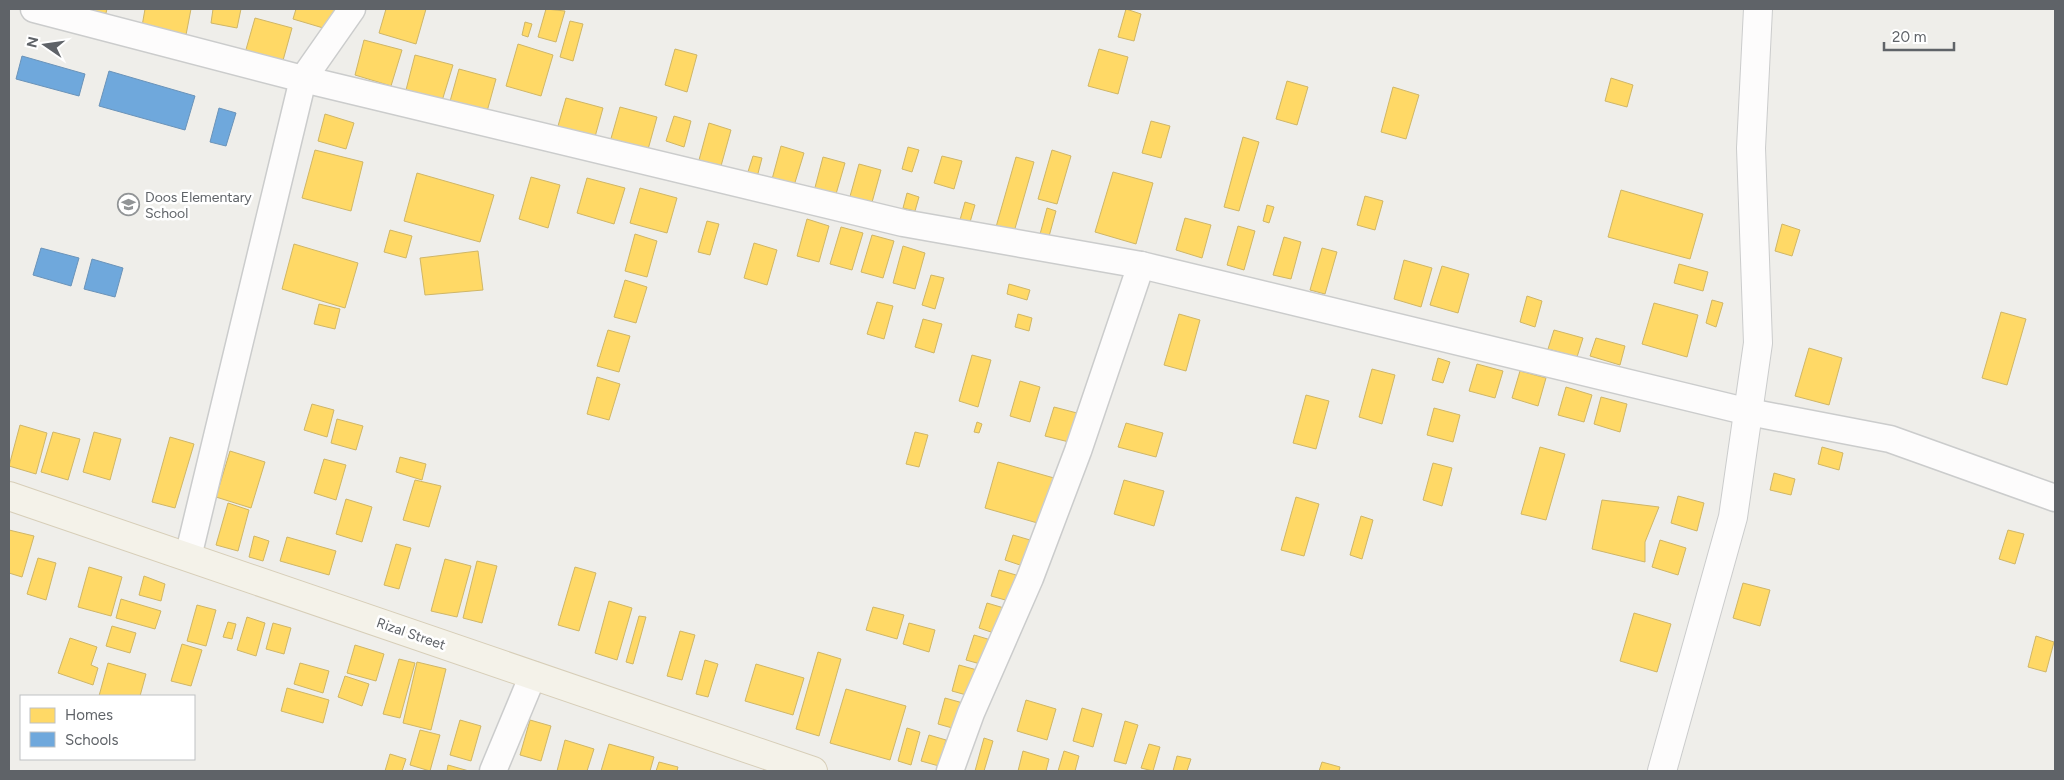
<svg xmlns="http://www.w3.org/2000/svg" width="2064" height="780" font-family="Figtree,sans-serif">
  <rect width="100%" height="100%" fill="#efeeea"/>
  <g fill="#ffd966" stroke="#cfb667">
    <polygon points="67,9 107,9 104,21"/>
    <polygon points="145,9 191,9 185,40 141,32"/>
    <polygon points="213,9 241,9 237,28 211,23"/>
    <polygon points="296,9 336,9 330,30 293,19"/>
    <polygon points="386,9 426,9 416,44 379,33"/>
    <polygon points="546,9 565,11 556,42 538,37"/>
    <polygon points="1126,9 1141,14 1134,41 1118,37"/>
    <polygon points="255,18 292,28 282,64 245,53"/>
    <polygon points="570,21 583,24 573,61 560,57"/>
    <polygon points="525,22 532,24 528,37 522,35"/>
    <polygon points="364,40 402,50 391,86 355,75"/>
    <polygon points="518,44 553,55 541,96 506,86"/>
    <polygon points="675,49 697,55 687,92 665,85"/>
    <polygon points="1099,49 1128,57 1118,94 1088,86"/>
    <polygon points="415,55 453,65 442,101 406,90"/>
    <polygon points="459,69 496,79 486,115 449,105"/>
    <polygon points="1611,78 1633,85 1627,107 1605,101"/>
    <polygon points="1287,81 1308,87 1297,125 1276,119"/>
    <polygon points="1393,87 1419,95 1406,139 1381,132"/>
    <polygon points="566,98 603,108 593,144 556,133"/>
    <polygon points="620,107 657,117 647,153 610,142"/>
    <polygon points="325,114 354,123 346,149 318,141"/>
    <polygon points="674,116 691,121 684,147 666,141"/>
    <polygon points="1151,121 1170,126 1161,158 1142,153"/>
    <polygon points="709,123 731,130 721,166 699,160"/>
    <polygon points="1243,137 1259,142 1239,211 1224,207"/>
    <polygon points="781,146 804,153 793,189 771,183"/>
    <polygon points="908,147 919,150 912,172 902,169"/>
    <polygon points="315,150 363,162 351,211 302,198"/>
    <polygon points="1052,150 1071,156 1057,204 1038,199"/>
    <polygon points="753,156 762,158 756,181 746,178"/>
    <polygon points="942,156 962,161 954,189 934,183"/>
    <polygon points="823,157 845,163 834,201 813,195"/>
    <polygon points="1016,157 1034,162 1012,239 994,234"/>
    <polygon points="859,164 881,170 871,206 849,200"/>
    <polygon points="1113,172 1153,183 1136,244 1095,232"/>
    <polygon points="417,173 494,195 480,242 404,221"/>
    <polygon points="531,177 560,185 548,228 519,219"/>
    <polygon points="587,178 625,188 614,224 577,213"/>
    <polygon points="640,188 677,198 667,233 630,223"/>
    <polygon points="1621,190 1703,214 1690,259 1608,237"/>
    <polygon points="907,193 919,197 915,211 903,208"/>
    <polygon points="1365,196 1383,201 1375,230 1357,225"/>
    <polygon points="965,202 975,205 968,229 958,227"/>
    <polygon points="1267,205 1274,207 1269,223 1263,221"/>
    <polygon points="1047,208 1056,211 1048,240 1039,238"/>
    <polygon points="1185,218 1211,225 1202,258 1176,250"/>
    <polygon points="807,219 829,226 819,262 797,256"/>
    <polygon points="707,221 719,224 710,255 698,252"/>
    <polygon points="1782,224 1800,230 1792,256 1775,251"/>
    <polygon points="1238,226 1255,231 1244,270 1227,265"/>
    <polygon points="841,227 863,233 852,270 830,264"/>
    <polygon points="390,230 412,236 406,258 384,252"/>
    <polygon points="635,234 657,241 647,277 625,271"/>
    <polygon points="872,235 894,241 883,278 861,272"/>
    <polygon points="1284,237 1301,242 1291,279 1273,275"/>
    <polygon points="754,243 777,250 767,285 744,278"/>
    <polygon points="294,244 358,263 345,308 282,289"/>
    <polygon points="903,246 925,253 915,289 893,283"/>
    <polygon points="1322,248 1337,252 1325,294 1310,290"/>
    <polygon points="478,251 483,290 425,295 420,258"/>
    <polygon points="1404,260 1432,268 1421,307 1394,299"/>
    <polygon points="1679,264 1708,272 1703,291 1674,283"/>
    <polygon points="1442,266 1469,274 1458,313 1430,305"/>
    <polygon points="931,275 944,278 935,309 922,305"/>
    <polygon points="625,280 647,287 636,323 614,317"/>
    <polygon points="1009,284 1030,290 1027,300 1007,294"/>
    <polygon points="1527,296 1542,301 1535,327 1520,322"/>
    <polygon points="1712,300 1723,303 1716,327 1706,323"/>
    <polygon points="877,302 893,306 884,339 867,334"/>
    <polygon points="1654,303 1698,315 1687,357 1642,344"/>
    <polygon points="319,304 340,309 335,329 314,324"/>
    <polygon points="2001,312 2026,319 2007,385 1982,378"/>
    <polygon points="1018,314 1032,318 1029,331 1015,327"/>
    <polygon points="1179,314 1200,320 1186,371 1164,365"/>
    <polygon points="923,319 942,324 934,353 915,347"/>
    <polygon points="608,330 630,336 619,372 597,366"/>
    <polygon points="1554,330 1583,338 1577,357 1548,349"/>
    <polygon points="1596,338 1625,346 1620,365 1590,356"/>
    <polygon points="1809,348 1842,358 1829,405 1795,396"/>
    <polygon points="972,355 991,360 978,407 959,401"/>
    <polygon points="1438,358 1450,362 1443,383 1432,380"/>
    <polygon points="1477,364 1503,371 1495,398 1469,391"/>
    <polygon points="1372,369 1395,375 1382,424 1359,417"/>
    <polygon points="1520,371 1546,378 1538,406 1512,398"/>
    <polygon points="597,377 620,384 609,420 587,414"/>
    <polygon points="1020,381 1040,387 1030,422 1010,416"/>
    <polygon points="1566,387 1592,395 1584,422 1558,415"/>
    <polygon points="1306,395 1329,401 1316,449 1293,443"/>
    <polygon points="1601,397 1627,404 1620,432 1594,424"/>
    <polygon points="312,404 334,410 327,437 304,430"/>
    <polygon points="1054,407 1077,413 1069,442 1045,436"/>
    <polygon points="1434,408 1460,415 1453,442 1427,435"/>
    <polygon points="337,419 363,426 356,450 331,443"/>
    <polygon points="977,422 982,424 979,433 974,432"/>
    <polygon points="1126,423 1163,433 1156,457 1118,447"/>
    <polygon points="20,425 47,433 36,474 9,466"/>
    <polygon points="53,432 80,439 68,480 41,472"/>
    <polygon points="94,432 121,439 110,480 83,472"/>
    <polygon points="915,432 928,435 919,467 906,464"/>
    <polygon points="170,437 194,444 175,508 152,502"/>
    <polygon points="1540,447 1565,454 1546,520 1521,514"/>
    <polygon points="1822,447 1843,453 1839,470 1818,464"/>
    <polygon points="230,451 265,462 251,508 216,497"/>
    <polygon points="400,457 426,464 422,480 396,472"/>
    <polygon points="324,459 346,465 336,500 314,493"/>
    <polygon points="998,462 1054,478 1041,524 985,508"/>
    <polygon points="1433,463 1452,468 1442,506 1423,500"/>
    <polygon points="1774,473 1795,479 1791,495 1770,490"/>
    <polygon points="415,480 441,486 429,527 403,520"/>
    <polygon points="1124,480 1164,491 1154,526 1114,514"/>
    <polygon points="1678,496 1704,503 1697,531 1671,523"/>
    <polygon points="1296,497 1319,504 1304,556 1281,550"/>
    <polygon points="346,499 372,507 362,542 336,534"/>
    <polygon points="1602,500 1659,507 1645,542 1645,562 1592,549"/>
    <polygon points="228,503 249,510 238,551 216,545"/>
    <polygon points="1361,516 1373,520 1362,559 1350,555"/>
    <polygon points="9,530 34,536 22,577 9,573"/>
    <polygon points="2008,530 2024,534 2015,564 1999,559"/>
    <polygon points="1013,535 1030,540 1023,566 1005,560"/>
    <polygon points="254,536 269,541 263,561 249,557"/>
    <polygon points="287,537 336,551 329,575 280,561"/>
    <polygon points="1660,540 1686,548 1678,575 1652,567"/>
    <polygon points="396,544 411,548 399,589 384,585"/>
    <polygon points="38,558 56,563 46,600 27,594"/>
    <polygon points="445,559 471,566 457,617 431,611"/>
    <polygon points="477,561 497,566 482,623 463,618"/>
    <polygon points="89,567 122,577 111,616 78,607"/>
    <polygon points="575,567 596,573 579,631 558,625"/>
    <polygon points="999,570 1016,575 1009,601 991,596"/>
    <polygon points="144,576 165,584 161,601 139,595"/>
    <polygon points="1743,583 1770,590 1760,626 1733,618"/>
    <polygon points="121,599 161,611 155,629 116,618"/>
    <polygon points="609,601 632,608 617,660 595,653"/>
    <polygon points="987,603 1004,608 997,634 979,628"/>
    <polygon points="197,605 216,610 206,646 187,641"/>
    <polygon points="873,607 904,615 897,639 866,630"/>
    <polygon points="1634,613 1671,624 1657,672 1620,661"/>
    <polygon points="639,616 646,617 633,664 626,662"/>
    <polygon points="247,617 265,623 256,656 237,650"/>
    <polygon points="228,622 236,624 232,639 223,637"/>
    <polygon points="273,623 291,628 284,654 266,649"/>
    <polygon points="909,623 935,630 929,652 903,644"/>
    <polygon points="112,626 136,633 130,653 106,646"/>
    <polygon points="680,631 695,635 682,680 667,676"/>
    <polygon points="974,635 991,640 984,665 966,660"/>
    <polygon points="2036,636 2054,642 2046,672 2028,667"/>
    <polygon points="70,638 97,647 91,665 98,668 93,685 58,673"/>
    <polygon points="182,644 202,650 191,686 171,681"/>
    <polygon points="355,645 384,654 376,681 347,673"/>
    <polygon points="818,652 841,659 819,736 796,729"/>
    <polygon points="399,659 415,663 400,718 383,714"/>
    <polygon points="705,660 718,664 708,697 696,694"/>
    <polygon points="417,662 446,669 431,730 403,723"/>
    <polygon points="108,663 146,674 140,696 99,696"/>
    <polygon points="300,663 329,671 323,693 294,684"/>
    <polygon points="756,664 804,678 793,715 745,701"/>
    <polygon points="959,665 977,670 970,696 952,691"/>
    <polygon points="345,676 369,684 362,706 338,697"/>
    <polygon points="287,688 329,700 323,723 281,711"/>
    <polygon points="846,689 906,706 890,760 830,743"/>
    <polygon points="945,698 963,703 956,729 938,724"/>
    <polygon points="1026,700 1056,709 1047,740 1017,731"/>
    <polygon points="1082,708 1102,714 1093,747 1073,741"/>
    <polygon points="460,720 481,726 471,761 450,755"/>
    <polygon points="530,720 551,726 541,761 520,755"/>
    <polygon points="1125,721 1138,725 1126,764 1114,761"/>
    <polygon points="907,728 920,732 911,765 898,761"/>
    <polygon points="420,730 440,735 430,771 410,765"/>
    <polygon points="929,735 946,740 939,766 921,761"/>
    <polygon points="984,738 993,741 984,771 975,771"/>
    <polygon points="565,740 594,749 587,771 557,771"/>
    <polygon points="609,744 654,757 650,771 601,771"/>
    <polygon points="1149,744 1160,747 1153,771 1141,768"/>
    <polygon points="1023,751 1049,759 1046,771 1018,771"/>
    <polygon points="1064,751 1079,756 1075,771 1058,771"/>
    <polygon points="390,754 406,759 402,771 385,771"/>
    <polygon points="1177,756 1191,759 1187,771 1173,771"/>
    <polygon points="659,762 678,767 677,771 656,771"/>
    <polygon points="1322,762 1340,767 1339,771 1319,771"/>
    <polygon points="448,765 469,771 447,771"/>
  </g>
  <g fill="#6fa8dc" stroke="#6a93b9">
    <polygon points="22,56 85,74 79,96 16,79"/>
    <polygon points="109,71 195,96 185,130 99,106"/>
    <polygon points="219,108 236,113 226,146 210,142"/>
    <polygon points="41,248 79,258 71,286 33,275"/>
    <polygon points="92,259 123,268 115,297 84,289"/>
  </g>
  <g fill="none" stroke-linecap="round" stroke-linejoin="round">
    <defs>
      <g id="minor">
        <polyline points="34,9 303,79 903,223 1141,265 1749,412 1890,439 2055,498"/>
        <polyline points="188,557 303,79 352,9"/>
        <polyline points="493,771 533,675"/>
        <polyline points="950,771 971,713 1030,578 1078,451 1141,265"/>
      </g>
      <polyline id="tertiary" points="1662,771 1733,517 1758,343 1751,148 1758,9"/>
      <polyline id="primary" points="9,496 813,771"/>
    </defs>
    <use href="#minor" stroke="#cbcccc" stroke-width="29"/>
    <use href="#tertiary" stroke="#cbcccc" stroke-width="30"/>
    <use href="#primary" stroke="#d7ceb8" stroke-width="30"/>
    <use href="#minor" stroke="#fdfcfc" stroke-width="26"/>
    <use href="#tertiary" stroke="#fdfcfc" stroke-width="28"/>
    <use href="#primary" stroke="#f4f2e9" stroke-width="28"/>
  </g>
  <defs>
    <symbol id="school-ring" viewBox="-11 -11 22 22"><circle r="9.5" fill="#fff" stroke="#919496" stroke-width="1.5"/><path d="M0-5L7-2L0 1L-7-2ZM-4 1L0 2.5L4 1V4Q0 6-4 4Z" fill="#919496"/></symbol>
  </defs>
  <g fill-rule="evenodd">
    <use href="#school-ring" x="116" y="192" width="25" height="25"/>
  </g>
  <g text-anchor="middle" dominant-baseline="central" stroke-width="5" stroke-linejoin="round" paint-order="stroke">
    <g font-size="14" fill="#5f6368" stroke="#fff" text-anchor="start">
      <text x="145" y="197">Doos Elementary<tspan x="145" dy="16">School</tspan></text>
    </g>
    <g font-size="14" fill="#5f6368" stroke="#fff">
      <text transform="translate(411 634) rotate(19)">Rizal Street</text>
    </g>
  </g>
  <rect width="2064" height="780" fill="none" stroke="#5f6368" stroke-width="20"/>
  <rect x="20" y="695" width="175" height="65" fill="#ffffff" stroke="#bfc1c3"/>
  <rect x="30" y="708" width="25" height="15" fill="#ffd966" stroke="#bfc1c3"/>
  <text x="65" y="720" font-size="15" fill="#5f6368">Homes</text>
  <rect x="30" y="732" width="25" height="15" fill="#6fa8dc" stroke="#bfc1c3"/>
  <text x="65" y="745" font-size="15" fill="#5f6368">Schools</text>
  <g transform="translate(45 45) rotate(283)" stroke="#ffffff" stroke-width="4" paint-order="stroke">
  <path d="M0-4L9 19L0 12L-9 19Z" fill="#5f6368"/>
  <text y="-8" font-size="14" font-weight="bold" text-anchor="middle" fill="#5f6368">N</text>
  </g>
  <path d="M1884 42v8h70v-8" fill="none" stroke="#5f6368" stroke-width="2.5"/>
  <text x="1892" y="42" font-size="15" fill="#5f6368" stroke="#ffffff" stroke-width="4" paint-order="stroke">20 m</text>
</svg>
